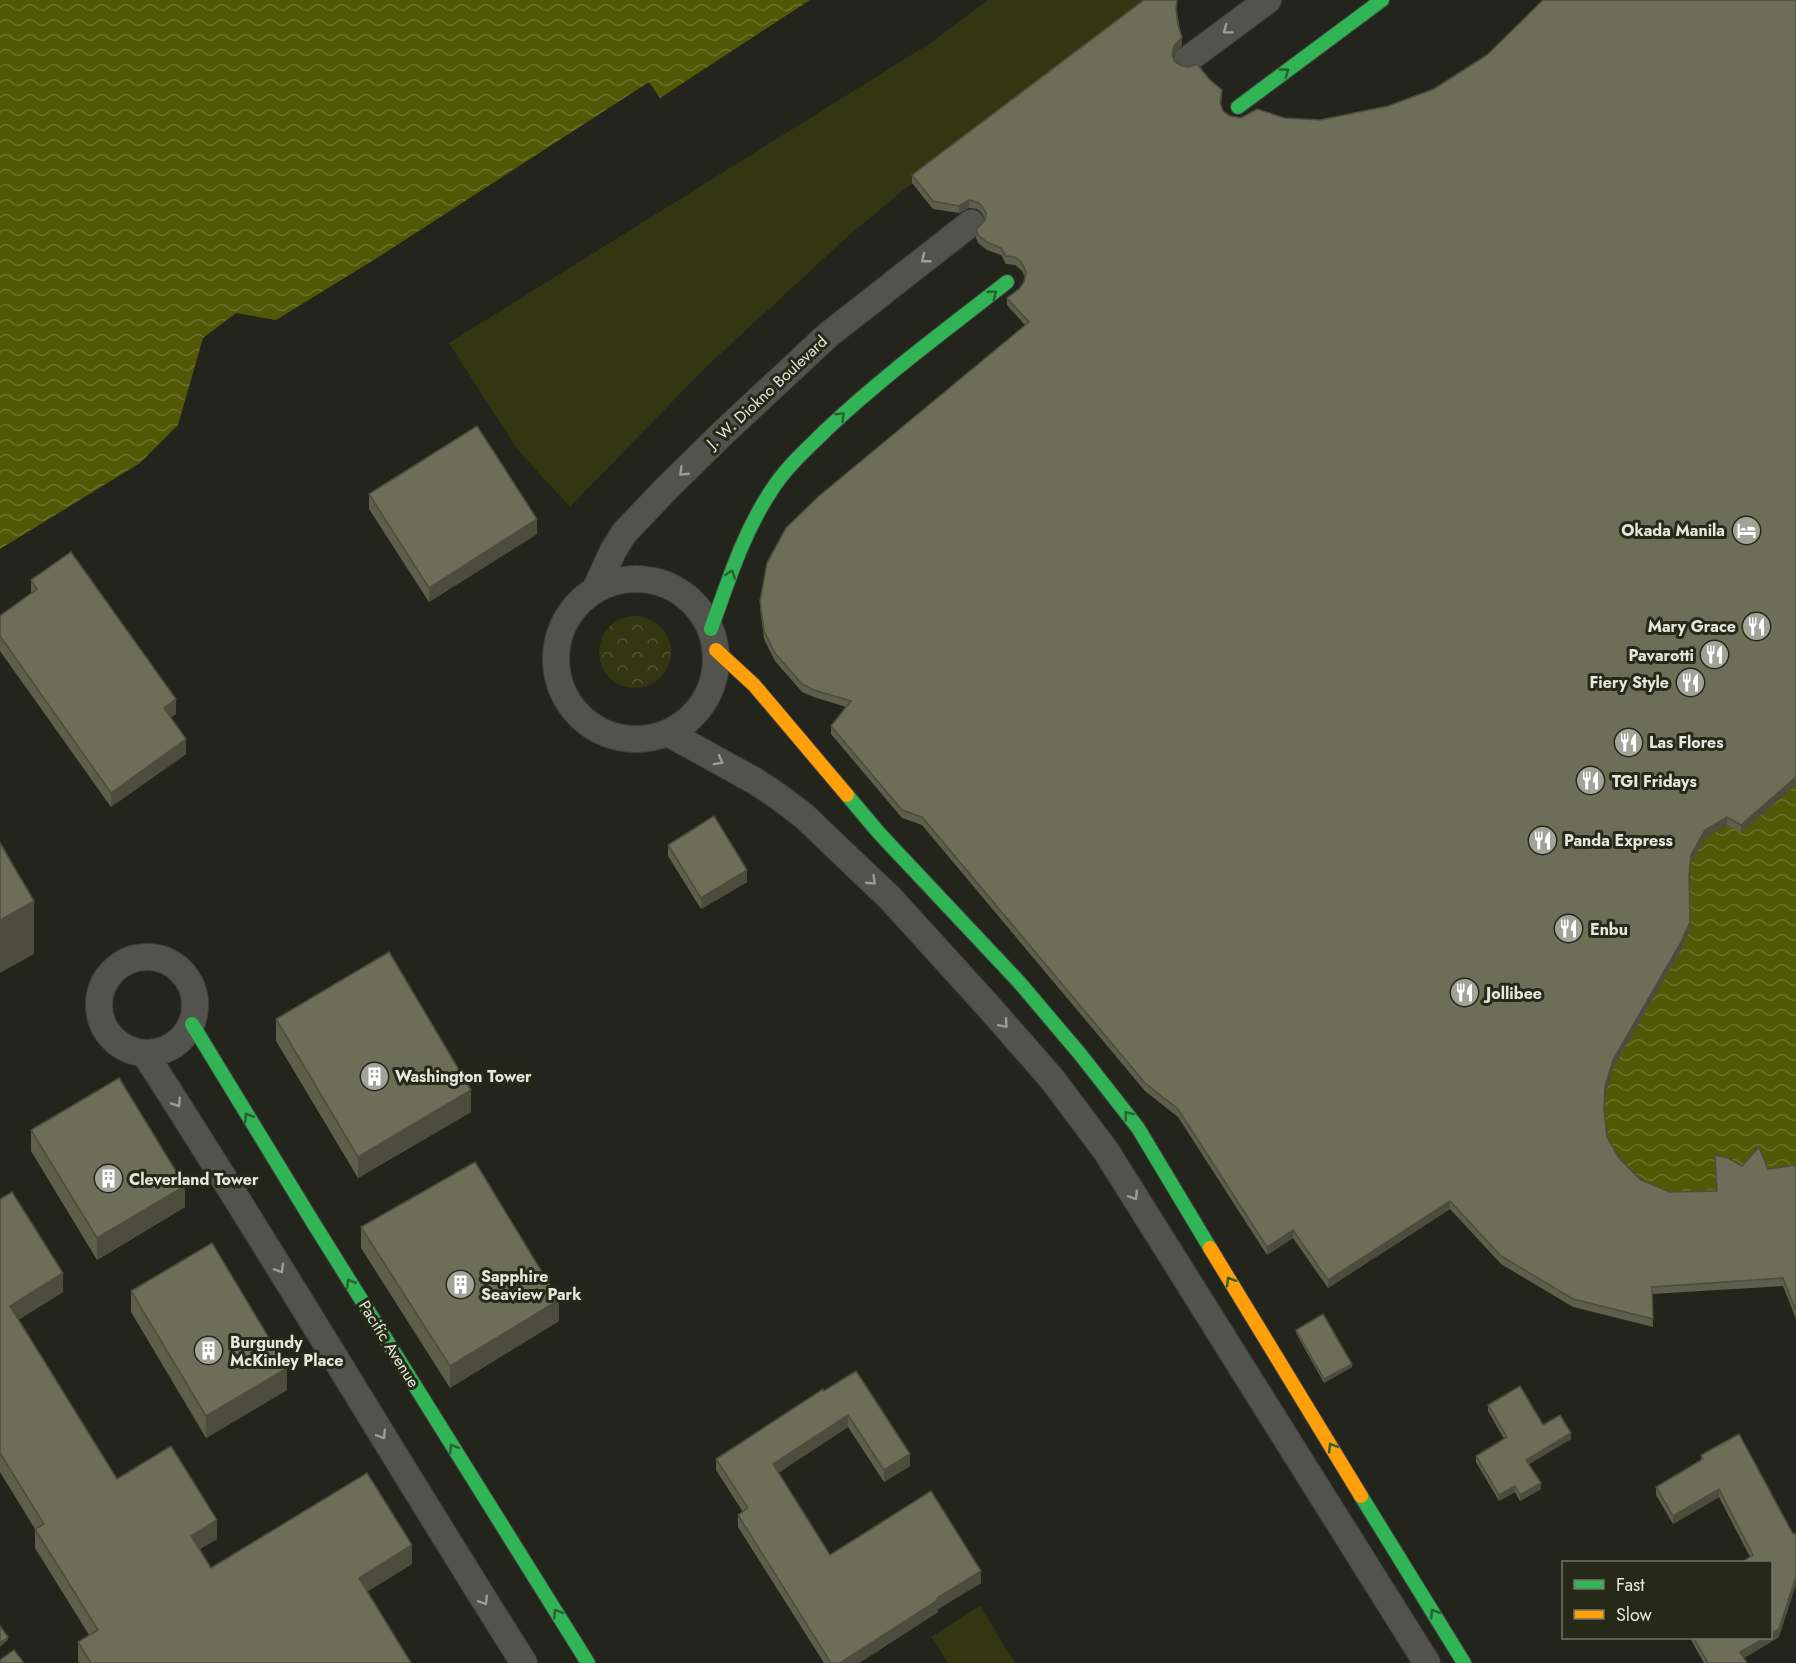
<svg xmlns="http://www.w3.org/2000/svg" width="1796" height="1663" font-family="Jost,sans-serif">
  <defs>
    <pattern id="forest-crowns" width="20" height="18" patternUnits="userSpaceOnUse" patternTransform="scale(1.5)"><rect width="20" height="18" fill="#333711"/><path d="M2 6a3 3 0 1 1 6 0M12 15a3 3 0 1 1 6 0" fill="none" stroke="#505433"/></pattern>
    <pattern id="water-waves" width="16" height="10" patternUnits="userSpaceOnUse" patternTransform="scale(1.5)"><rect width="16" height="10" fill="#515907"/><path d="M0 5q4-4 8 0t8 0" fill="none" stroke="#6a712b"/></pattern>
  </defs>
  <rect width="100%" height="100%" fill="#23241c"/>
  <g fill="#333711">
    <polygon points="988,0 1154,0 912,183 847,237 705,368 570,507 517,449 449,343 929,44"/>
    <polygon points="980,1606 1015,1663 948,1663 931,1637"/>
  </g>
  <circle fill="url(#forest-crowns)" cx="635" cy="652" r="36"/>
  <g fill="url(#water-waves)">
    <polygon points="0,0 810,0 660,98 649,82 377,258 276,320 236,313 203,338 178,425 140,463 0,549"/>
    <polygon points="1796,785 1796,1173 1717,1199 1670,1200 1641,1187 1607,1145 1604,1118 1605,1095 1613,1068 1690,930 1689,884 1691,863 1705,838"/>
  </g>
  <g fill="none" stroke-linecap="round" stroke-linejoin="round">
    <defs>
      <g id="street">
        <polyline points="1187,60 1268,0"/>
        <circle cx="636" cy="659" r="80"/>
        <polyline points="595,590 613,551 624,533 668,487 725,431 828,335 971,223"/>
        <polyline points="668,733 755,781 779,797 804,816 850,860 890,898 989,1007 1052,1079 1106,1151 1427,1663"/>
        <circle cx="147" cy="1005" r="48"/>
        <path d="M 145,1054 C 275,1255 396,1461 524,1663"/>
      </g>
      <g id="fast">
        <polyline points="1238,107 1382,0"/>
        <path d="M 711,629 C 728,582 743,533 771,491 C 786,467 807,449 826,430 C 883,376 946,330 1007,282"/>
        <polyline points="847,795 879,833 1019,982 1080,1054 1138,1128 1210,1248"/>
        <polyline points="192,1024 314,1224 588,1663"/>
        <polyline points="1361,1496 1464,1663"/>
      </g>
      <g id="slow">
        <polyline points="716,650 754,685 847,795"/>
        <polyline points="1210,1248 1361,1496"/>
      </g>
    </defs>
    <use href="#street" stroke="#3f413a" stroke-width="28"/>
    <use href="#fast" stroke="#3f413a" stroke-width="16"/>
    <use href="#slow" stroke="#3f413a" stroke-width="16"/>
    <use href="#street" stroke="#52534d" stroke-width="26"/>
    <use href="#fast" stroke="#30b455" stroke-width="14"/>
    <use href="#slow" stroke="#ff9f0a" stroke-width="14"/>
  </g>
  <g fill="#5d5f4b">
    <polygon points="1796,0 1741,833 1727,825 1705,838 1691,863 1689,882 1690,930 1681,950 1613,1068 1605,1095 1604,1113 1607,1137 1619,1158 1641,1180 1670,1192 1717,1191 1715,1155 1742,1166 1768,1169 1796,1165 1796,1319 1783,1286 1652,1294 1653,1327 1573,1307 1501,1264 1450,1209 1328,1288 1293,1238 1267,1255 1178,1117 1145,1091 922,825 902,818 831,734 831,726 846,707 814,697 802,692 775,661 764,639 760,608 760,601 1025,325 1007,305 1007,298 1019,289 1024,282 1025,278 1022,271 1015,265 1006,264 1001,255 987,250 978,243 976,238 976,230 985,220 982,213 977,209 969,208 959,213 933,209 912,183 912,175 1177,11 1182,45 1174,54 1173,57 1175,62 1222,97 1221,105 1223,111 1230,116 1241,118 1285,118 1320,120 1388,106"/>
    <polygon points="369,494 537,534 429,602 369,509"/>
    <polygon points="31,580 176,714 171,717 186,754 111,807 0,651 0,616 31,594"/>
    <polygon points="668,845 747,882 701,909 668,856"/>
    <polygon points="276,1019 471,1112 358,1178 276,1041"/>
    <polygon points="31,1130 185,1207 97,1260 31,1151"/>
    <polygon points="0,1199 63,1292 18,1320 117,1479 217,1539 200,1549 211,1568 412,1564 367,1591 411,1663 79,1663 78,1661 78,1642 89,1635 35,1548 35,1529 0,1472"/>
    <polygon points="361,1227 559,1321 450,1388 361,1248"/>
    <polygon points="131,1291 287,1390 206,1438 131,1312"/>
    <polygon points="1296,1330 1352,1367 1324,1383 1296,1333"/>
    <polygon points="824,1391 910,1466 884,1482 848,1427 778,1473 830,1555 981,1583 938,1609 938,1612 859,1663 824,1663 738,1527 738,1515 743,1512 716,1470 716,1459"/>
    <polygon points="1488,1405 1543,1425 1571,1439 1529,1464 1541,1489 1520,1501 1515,1492 1499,1501 1476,1462 1476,1456 1504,1439 1488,1411"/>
    <polygon points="1739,1434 1779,1637 1744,1658 1747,1663 1704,1663 1691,1640 1691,1638 1770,1638 1750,1557 1719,1497 1673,1524 1656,1495 1656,1487 1701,1461 1701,1455"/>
  </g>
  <g fill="#4c4d3d">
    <polygon points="1182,37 1182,45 1174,54 1172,62 1174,46"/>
    <polygon points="969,200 969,208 959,213 959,206"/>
    <polygon points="537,519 537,534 429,602 429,588"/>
    <polygon points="176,699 176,714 164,722 164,708"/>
    <polygon points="186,739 186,754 111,807 111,793"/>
    <polygon points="1796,777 1796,785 1741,833 1741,825"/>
    <polygon points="1727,817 1727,825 1705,838 1691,863 1689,884 1691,855 1705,830"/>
    <polygon points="747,870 747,882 701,909 701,898"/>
    <polygon points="34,901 34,954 0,973 0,920"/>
    <polygon points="1690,922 1690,930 1681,950 1613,1068 1605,1095 1605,1087 1613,1060"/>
    <polygon points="471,1090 471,1112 358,1178 358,1157"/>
    <polygon points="185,1186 185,1207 97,1260 97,1238"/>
    <polygon points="1450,1201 1450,1209 1328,1288 1328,1280"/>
    <polygon points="1293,1230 1293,1238 1267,1255 1267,1247"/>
    <polygon points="63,1273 63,1292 10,1325 10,1306"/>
    <polygon points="559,1300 559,1321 450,1388 450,1366"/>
    <polygon points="1352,1364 1352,1367 1324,1383 1324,1379"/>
    <polygon points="287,1368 287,1390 206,1438 206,1416"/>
    <polygon points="848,1415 848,1427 773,1476 773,1464"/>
    <polygon points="1571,1433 1571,1439 1526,1466 1526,1460"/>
    <polygon points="910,1454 910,1466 884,1482 884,1470"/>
    <polygon points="1541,1483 1541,1489 1520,1501 1520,1495"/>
    <polygon points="1515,1486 1515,1492 1499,1501 1499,1495"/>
    <polygon points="1719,1489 1719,1497 1673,1524 1673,1516"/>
    <polygon points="217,1520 217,1539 191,1554 191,1536"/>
    <polygon points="412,1545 412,1564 359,1597 359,1578"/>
    <polygon points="981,1571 981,1583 938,1609 938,1612 859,1663 840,1663 937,1598"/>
    <polygon points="1796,1576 1796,1585 1779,1637 1740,1660 1740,1652 1765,1638 1770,1638 1770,1634"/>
    <polygon points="8,1637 8,1640 0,1647 0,1643"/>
  </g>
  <g fill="#6c6e57" stroke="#4c4d3d" stroke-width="1.5">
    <polygon points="1144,0 1177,0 1176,10 1178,25 1182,37 1174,46 1172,55 1175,62 1182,66 1189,67 1197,64 1209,79 1222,90 1220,102 1223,111 1230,116 1241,118 1257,109 1285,118 1320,120 1388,106 1434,89 1487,55 1543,0 1796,0 1796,777 1741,825 1727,817 1705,830 1691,855 1689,876 1690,922 1681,942 1613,1060 1605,1087 1604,1110 1607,1137 1619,1158 1641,1180 1670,1192 1717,1191 1715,1155 1728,1158 1742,1166 1759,1147 1768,1169 1796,1165 1796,1311 1783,1278 1652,1287 1653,1319 1573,1299 1501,1256 1450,1201 1328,1280 1293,1230 1267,1247 1178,1109 1145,1083 922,817 902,810 831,726 851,701 814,690 802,684 775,653 764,631 760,601 767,563 786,528 819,496 1029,322 1007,298 1019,289 1024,282 1026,272 1022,263 1015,257 1006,256 1001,248 987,242 978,235 976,230 985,220 986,213 982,206 977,202 969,200 959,206 933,201 912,175"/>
    <polygon points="477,426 537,519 429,588 369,494"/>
    <polygon points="71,552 176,699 164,708 186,739 111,793 0,636 0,616 37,589 31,580"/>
    <polygon points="714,816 747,870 701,898 668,845"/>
    <polygon points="0,843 34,901 0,920"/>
    <polygon points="389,952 471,1090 358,1157 276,1019"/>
    <polygon points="119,1078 185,1186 97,1238 31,1130"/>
    <polygon points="475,1162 559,1300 450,1366 361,1227"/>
    <polygon points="12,1192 63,1273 10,1306 117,1479 171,1446 217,1520 191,1536 211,1568 367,1473 412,1545 359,1578 411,1663 91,1663 78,1642 98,1630 35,1529 44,1524 0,1453 0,1199"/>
    <polygon points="212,1243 287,1368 206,1416 131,1291"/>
    <polygon points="1323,1314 1352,1364 1324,1379 1296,1330"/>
    <polygon points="856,1371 910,1454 884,1470 848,1415 773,1464 830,1555 931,1491 981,1571 937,1598 938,1600 840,1663 831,1663 738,1515 748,1508 716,1459 823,1389 824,1391"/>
    <polygon points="1520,1386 1543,1425 1560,1415 1571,1433 1526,1460 1541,1483 1520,1495 1515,1486 1499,1495 1476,1456 1507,1437 1488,1405"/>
    <polygon points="1739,1434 1793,1534 1795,1533 1796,1535 1796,1576 1779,1629 1770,1634 1770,1563 1741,1563 1753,1555 1719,1489 1673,1516 1656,1487 1703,1459 1701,1455"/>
    <polygon points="0,1626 8,1637 0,1643"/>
    <polygon points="1694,1638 1765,1638 1740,1652 1747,1663 1708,1663"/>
    <polygon points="14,1650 24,1663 0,1663 0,1660"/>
  </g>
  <defs><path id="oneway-chevron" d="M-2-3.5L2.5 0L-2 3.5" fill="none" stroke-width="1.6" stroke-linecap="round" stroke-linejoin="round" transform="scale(1.5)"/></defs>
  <g stroke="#9c9d94">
    <use href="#oneway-chevron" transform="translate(1227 30) rotate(143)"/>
    <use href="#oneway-chevron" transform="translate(925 259) rotate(142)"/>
    <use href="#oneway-chevron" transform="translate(683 472) rotate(136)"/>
    <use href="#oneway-chevron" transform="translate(719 761) rotate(29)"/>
    <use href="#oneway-chevron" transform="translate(872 881) rotate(44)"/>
    <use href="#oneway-chevron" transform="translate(1004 1024) rotate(49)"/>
    <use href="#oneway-chevron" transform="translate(177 1103) rotate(57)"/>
    <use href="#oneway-chevron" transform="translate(1134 1196) rotate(58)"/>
    <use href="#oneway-chevron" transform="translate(280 1269) rotate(59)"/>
    <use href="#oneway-chevron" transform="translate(382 1435) rotate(58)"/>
    <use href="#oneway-chevron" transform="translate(484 1601) rotate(58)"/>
  </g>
  <g stroke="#2a6030">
    <use href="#oneway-chevron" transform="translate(1285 72) rotate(-36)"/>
    <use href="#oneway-chevron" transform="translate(993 294) rotate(-38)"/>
    <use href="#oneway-chevron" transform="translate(841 416) rotate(-44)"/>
    <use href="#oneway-chevron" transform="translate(731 574) rotate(-69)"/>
    <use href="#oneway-chevron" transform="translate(1128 1115) rotate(-128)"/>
    <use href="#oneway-chevron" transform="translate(248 1117) rotate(-121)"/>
    <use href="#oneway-chevron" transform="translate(1230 1281) rotate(-121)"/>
    <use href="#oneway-chevron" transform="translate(350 1283) rotate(-122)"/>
    <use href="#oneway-chevron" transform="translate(1332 1447) rotate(-122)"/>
    <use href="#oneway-chevron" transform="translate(453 1448) rotate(-122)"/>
    <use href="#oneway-chevron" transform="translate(557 1613) rotate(-122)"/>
    <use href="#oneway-chevron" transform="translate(1434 1613) rotate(-122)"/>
  </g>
  <defs>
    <symbol id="hotel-disc" viewBox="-11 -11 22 22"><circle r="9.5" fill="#a1a399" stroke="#262818"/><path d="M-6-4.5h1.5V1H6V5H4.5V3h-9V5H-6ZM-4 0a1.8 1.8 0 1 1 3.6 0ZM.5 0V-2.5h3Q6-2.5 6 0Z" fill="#fff"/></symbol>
    <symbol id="restaurant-disc" viewBox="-11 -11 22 22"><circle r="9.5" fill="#a1a399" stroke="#262818"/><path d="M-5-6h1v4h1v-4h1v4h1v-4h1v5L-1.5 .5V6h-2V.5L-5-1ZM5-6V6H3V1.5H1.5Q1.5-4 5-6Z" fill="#fff"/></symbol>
    <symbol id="building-disc" viewBox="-11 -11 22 22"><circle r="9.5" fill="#a1a399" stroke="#262818"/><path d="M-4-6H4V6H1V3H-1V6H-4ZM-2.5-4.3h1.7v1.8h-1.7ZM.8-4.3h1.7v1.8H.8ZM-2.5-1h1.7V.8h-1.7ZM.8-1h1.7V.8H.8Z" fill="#fff"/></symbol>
  </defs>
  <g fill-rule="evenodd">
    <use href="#hotel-disc" x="1730" y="514" width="33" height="33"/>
    <use href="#restaurant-disc" x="1740" y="610" width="33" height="33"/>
    <use href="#restaurant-disc" x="1698" y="638" width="33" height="33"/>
    <use href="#restaurant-disc" x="1674" y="666" width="33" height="33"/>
    <use href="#restaurant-disc" x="1612" y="726" width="33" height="33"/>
    <use href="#restaurant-disc" x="1574" y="764" width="33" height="33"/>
    <use href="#restaurant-disc" x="1526" y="824" width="33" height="33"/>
    <use href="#restaurant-disc" x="1552" y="912" width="33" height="33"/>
    <use href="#restaurant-disc" x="1448" y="976" width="33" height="33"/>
    <use href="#building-disc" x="358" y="1060" width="33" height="33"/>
    <use href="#building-disc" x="92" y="1162" width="33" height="33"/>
    <use href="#building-disc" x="444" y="1268" width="33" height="33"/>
    <use href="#building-disc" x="192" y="1334" width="33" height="33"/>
  </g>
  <g text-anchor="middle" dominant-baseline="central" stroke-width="6" stroke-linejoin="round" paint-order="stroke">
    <g font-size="16" fill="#e5e7dc" stroke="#262818">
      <text transform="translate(767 392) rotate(-43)">J. W. Diokno Boulevard</text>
      <text transform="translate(389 1344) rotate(58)">Pacific Avenue</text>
    </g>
    <g font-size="16" font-weight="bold" fill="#e5e7dc" stroke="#262818" text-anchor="start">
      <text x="1725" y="530" text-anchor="end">Okada Manila</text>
      <text x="1736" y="626" text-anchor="end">Mary Grace</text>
      <text x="1694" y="655" text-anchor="end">Pavarotti</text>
      <text x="1669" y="682" text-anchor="end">Fiery Style</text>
      <text x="1649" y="742">Las Flores</text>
      <text x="1612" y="781">TGI Fridays</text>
      <text x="1564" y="840">Panda Express</text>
      <text x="1590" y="929">Enbu</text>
      <text x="1486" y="993">Jollibee</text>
      <text x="395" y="1076">Washington Tower</text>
      <text x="129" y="1179">Cleverland Tower</text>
      <text x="481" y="1276">Sapphire<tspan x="481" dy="18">Seaview Park</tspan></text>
      <text x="230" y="1342">Burgundy<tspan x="230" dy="18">McKinley Place</tspan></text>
    </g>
  </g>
  <rect x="1562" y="1561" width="210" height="78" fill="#262818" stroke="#727466" stroke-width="1.5"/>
  <rect x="1574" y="1580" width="30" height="9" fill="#30b455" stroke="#727466" stroke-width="1.5"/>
  <text x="1616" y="1591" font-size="18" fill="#e5e7dc">Fast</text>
  <rect x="1574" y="1610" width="30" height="9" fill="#ff9f0a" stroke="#727466" stroke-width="1.5"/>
  <text x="1616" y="1621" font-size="18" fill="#e5e7dc">Slow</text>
</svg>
